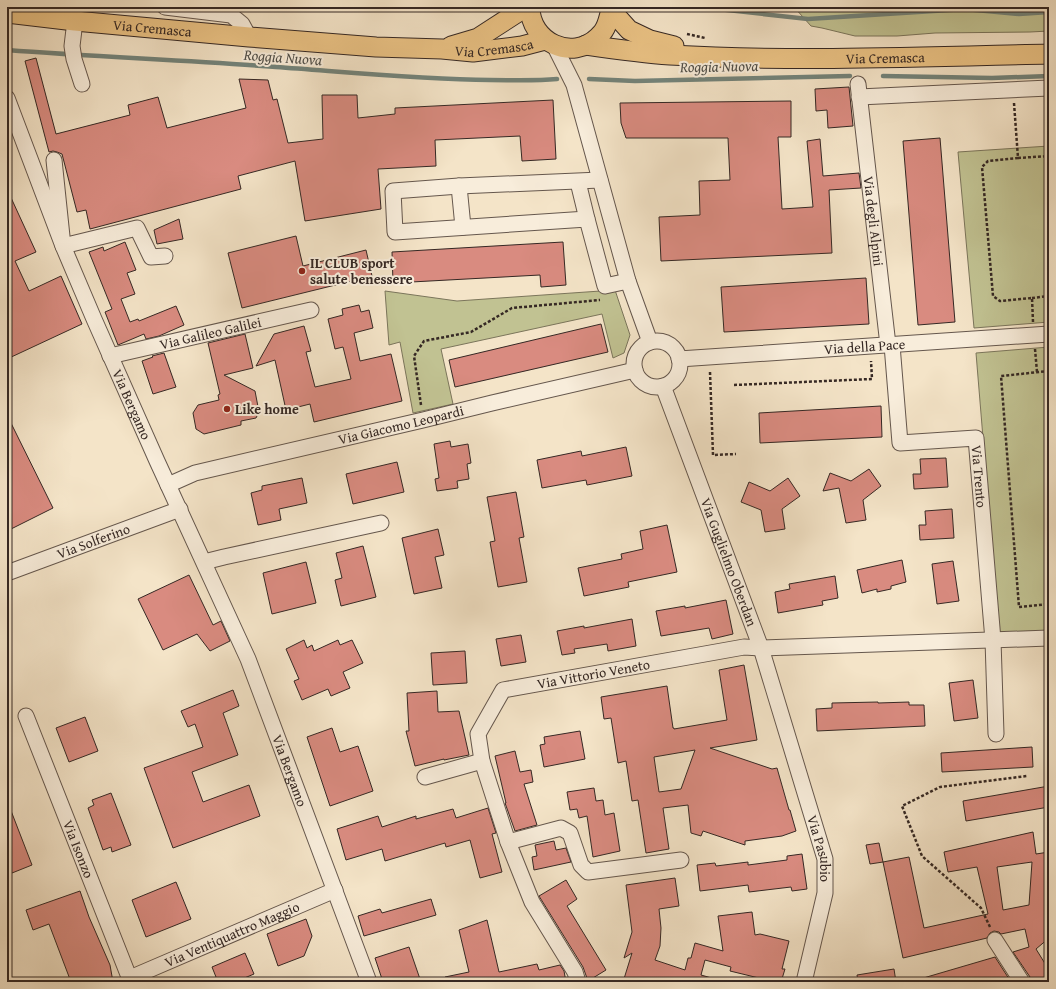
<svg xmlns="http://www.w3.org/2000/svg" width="1056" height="989" font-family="'Gentium Book Plus',serif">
  <rect width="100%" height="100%" fill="#f4e4c8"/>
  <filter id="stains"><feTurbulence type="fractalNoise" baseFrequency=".005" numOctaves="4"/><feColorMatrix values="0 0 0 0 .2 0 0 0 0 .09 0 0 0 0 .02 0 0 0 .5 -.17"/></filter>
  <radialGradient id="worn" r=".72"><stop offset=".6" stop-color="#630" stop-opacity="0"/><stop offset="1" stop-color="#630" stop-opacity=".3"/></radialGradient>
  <g fill="#c1c292" stroke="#7b755b">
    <polygon points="794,7 1049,7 1049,31 1030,32 935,33 897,36 855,36 822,28 811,26"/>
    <polygon points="1049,146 1049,322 974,328 958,152"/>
    <polygon points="615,290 630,335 624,353 613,358 602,314 441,349 453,404 413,413 400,342 389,345 385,291 457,301"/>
    <polygon points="1049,347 1049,631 999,632 976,353"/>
  </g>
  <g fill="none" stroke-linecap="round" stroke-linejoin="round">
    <g stroke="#73837a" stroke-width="4.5">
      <polyline points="700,7 808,19 965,9 1019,14 1049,12"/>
      <path d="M 7,50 C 97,57 186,60 276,67 C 347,72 419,79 490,80 C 513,80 535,81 557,79"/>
      <polyline points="883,76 992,78 1049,76"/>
      <polyline points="589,79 635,81 850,76"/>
    </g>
  </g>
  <g fill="#d98b80" stroke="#352824" fill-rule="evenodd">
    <polygon points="36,58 56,134 130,115 128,105 158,97 167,128 246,108 239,79 268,80 273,100 277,99 288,143 323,139 322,95 357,95 358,118 395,114 395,108 553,100 556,159 522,161 520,136 435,140 436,166 378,169 381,209 305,221 295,161 238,176 241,189 90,229 86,210 77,212 62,154 57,152 53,151 49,152 25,61"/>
    <polygon points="849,87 853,126 828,128 827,110 816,111 815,89"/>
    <polygon points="791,101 791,137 778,137 782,209 813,207 807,141 820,139 823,176 859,173 861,188 829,190 832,253 661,261 659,217 700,215 699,181 730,180 728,138 626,138 621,123 620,103"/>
    <polygon points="940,138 955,322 918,325 903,141"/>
    <polygon points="7,189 36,252 15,261 29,291 61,276 82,324 7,359"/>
    <polygon points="179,219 183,239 157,244 154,230"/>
    <polygon points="296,236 303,266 366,250 372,276 242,308 228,253"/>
    <polygon points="125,242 136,270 127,273 135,294 121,299 130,322 138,319 139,321 176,306 184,325 159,336 146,339 144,334 118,345 105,312 112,309 89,252 103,247 104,251"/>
    <polygon points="563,242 566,285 541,287 540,275 393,283 392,252"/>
    <polygon points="866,278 869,324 724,332 721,287"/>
    <polygon points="359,305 361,312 369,310 373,328 354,333 360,361 391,354 402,401 314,422 310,404 286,410 275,360 256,366 274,334 304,326 311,351 306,352 315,387 351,379 343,347 335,349 328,319 343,315 342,309"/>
    <polygon points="601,324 608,352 455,387 449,360"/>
    <polygon points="245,334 253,368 224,375 255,391 259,412 256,418 241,421 241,425 204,434 196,429 193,413 198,405 219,400 218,395 220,394 208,343"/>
    <polygon points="164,353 176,387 153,394 142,361 153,357 152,356"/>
    <polygon points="881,406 882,437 760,443 759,413"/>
    <polygon points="7,415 53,508 7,531"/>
    <polygon points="450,441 451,447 468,444 471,463 467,464 469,479 457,481 458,488 437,491 435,479 439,478 434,444"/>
    <polygon points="626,447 632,476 587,485 586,480 542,488 537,460 581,451 582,456"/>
    <polygon points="946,458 948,487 914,489 913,474 921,474 920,459"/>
    <polygon points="397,462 404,492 353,504 346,474"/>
    <polygon points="869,469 881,486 863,500 866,520 846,523 839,488 823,491 830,473 851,481"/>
    <polygon points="302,478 307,503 279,509 281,520 258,525 251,493 262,490 262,486"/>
    <polygon points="788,478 800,496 782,509 785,529 765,532 761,510 741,502 749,482 770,491"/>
    <polygon points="516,492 524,537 519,538 527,582 498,587 490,542 495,541 487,497"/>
    <polygon points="952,509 954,538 920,540 919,525 926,525 925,511"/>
    <polygon points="667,525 677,572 628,582 629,587 584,596 578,568 622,559 621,554 643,549 640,531"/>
    <polygon points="438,529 444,555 435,557 442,588 414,594 402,538"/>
    <polygon points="363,546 376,597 341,606 335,580 342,578 336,553"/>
    <polygon points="902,560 906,582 891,586 891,589 877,592 877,589 862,593 857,570"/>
    <polygon points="953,561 959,601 937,604 932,564"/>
    <polygon points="306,562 316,603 272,614 263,573"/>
    <polygon points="189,575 213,625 221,621 230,641 210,651 197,634 163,650 138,599"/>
    <polygon points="835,576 838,598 822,601 823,605 778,613 775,592 790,589 789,584"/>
    <polygon points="726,600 733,634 712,639 709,628 661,636 656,611 685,606 685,608"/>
    <polygon points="632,619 636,646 608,651 607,644 574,649 575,653 562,655 557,631 584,626 584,628"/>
    <polygon points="521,635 526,662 501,666 496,639"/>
    <polygon points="304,640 307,648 312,645 314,651 338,640 340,645 352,640 363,663 343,672 350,688 331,696 328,689 302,700 294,681 299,679 286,649"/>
    <polygon points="465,651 467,683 433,685 431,653"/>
    <path d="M 744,665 L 757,740 L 710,748 L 772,769 L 777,768 L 789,810 L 790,810 L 796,831 L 782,836 L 745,841 L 745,845 L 703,831 L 701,836 L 691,833 L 688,805 L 663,808 L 669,849 L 646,853 L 638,800 L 632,801 L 626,761 L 618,763 L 611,718 L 604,719 L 601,697 L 667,686 L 673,728 L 674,728 L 674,729 L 727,720 L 719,670 ZM 695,750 L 681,789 L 659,792 L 654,757 Z"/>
    <polygon points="973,680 978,718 954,721 949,683"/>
    <polygon points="233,690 239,706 223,713 238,755 192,772 203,802 249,785 260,816 173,848 144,768 203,747 195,724 188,727 181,711"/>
    <polygon points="437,691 438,712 459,711 469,755 444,760 444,759 415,766 406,731 409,731 407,693"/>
    <polygon points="878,702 878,703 909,702 909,705 924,705 925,726 817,731 816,709 832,708 832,703"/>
    <polygon points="85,717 98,751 69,762 56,728"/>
    <polygon points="332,728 340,752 358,746 373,791 330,806 307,737"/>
    <polygon points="580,731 585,759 544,767 540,745 545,744 544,737"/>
    <polygon points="1032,747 1033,767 942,772 941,753"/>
    <polygon points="515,751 520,772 531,770 533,782 524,784 537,825 515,831 505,803 506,803 495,756"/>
    <polygon points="1049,786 1049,807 966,821 963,801"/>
    <polygon points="594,788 596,801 603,800 605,815 614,813 620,851 593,857 587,816 579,818 577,809 570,810 567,792"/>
    <polygon points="111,793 131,845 112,852 111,847 103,850 88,808 94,805 92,800"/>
    <polygon points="7,803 8,803 32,865 7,875"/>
    <polygon points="488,808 496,833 492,834 502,872 480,878 470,840 446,847 445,843 385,861 382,849 346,860 337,829 378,816 382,827 416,816 416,819 453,809 456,818"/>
    <path d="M 1033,832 L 1036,854 L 1049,852 L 1049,938 L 1036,949 L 1049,970 L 1049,982 L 1031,982 L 1030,977 L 1013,952 L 1029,947 L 1025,929 L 1001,934 L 999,932 L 994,931 L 990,933 L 987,938 L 903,958 L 883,862 L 909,857 L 924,928 L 988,914 L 977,867 L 948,872 L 944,852 ZM 1032,862 L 1029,905 L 1003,910 L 997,867 Z"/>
    <polygon points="554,841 556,850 566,848 571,862 534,870 532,857 537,856 535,845"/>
    <polygon points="879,843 883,862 870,864 866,845"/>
    <polygon points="802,854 807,889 792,891 791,887 749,892 748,885 700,891 697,865 715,863 716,866 748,862 748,865 787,860 787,856"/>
    <polygon points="675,878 679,906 659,909 661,928 660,946 655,960 685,970 688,958 691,958 695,943 723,951 718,916 752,912 755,935 760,934 789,941 782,969 785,969 781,982 762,982 763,979 730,971 731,967 705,960 701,975 715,979 715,982 623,982 632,953 624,958 632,932 626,885"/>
    <polygon points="566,880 577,899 567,906 606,970 588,981 583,967 539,896"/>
    <polygon points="176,882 191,919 146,937 132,900"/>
    <polygon points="80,891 89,917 110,965 113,982 71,982 49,924 33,930 26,910"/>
    <polygon points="431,899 436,915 364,936 358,916 380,909 382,913"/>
    <polygon points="306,919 312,936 304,956 278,966 267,934"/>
    <polygon points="487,920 499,972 537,964 539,970 560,965 564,971 566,982 445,982 445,977 469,972 459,930"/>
    <polygon points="409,947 421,982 383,982 375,958"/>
    <polygon points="245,953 254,974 235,982 218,982 212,967"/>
    <polygon points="995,957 1011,982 920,982 920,979"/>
    <polygon points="894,969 896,982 858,982 857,975"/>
  </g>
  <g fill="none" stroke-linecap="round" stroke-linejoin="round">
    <defs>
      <g id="minor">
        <polyline points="165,7 231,15 242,24 249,37"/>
        <polyline points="75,21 72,46 74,59 82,84"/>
        <polyline points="554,45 574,85 628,281 650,342"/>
        <path id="s1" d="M 858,84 L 888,345"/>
        <polyline points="859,97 1049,88"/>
        <path id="s2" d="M 7,98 L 63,246 L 94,319 L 157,461 L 248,659 L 369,982"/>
        <polyline points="54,160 63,246 137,228 151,257 165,256"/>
        <polyline points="600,180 459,186 393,191 395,232 587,219 605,286 628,281"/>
        <polyline points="578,182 587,219"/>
        <polyline points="459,186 463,227"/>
        <circle cx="657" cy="364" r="23"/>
        <path id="s3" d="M 892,345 L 900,443 L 976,438 L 993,640 L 996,734"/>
        <path id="s4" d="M 110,356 L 311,310"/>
        <path id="s5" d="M 679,359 L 1049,334"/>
        <path id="s6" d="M 663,386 L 761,648 L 825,859 L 825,893 L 804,982"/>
        <path id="s7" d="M 168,485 L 195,473 L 423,420 L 492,403 L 635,370"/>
        <polyline points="204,562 224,557 381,523"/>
        <path id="s8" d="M 7,573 L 180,509"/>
        <path id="s9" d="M 26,716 L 131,982"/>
        <polyline points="425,777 482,761"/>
        <polyline points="508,842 561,828 570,833 581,865 588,872 681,860"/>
        <polyline points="995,940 1022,982"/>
        <path id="s10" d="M 130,978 L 335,890"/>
        <path id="s11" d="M 578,982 L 575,972 L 532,902 L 508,842 L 482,761 L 478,734 L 503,690 L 744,647 L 761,648 L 1049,638"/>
      </g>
      <g id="major">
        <path d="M 530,7 C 530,42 572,62 598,37 C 600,35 603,32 604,30 C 608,24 609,16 611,10 L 611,7"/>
        <polyline points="611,10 629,30 650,40 674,46"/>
        <path id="s12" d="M 7,13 L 75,21 L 249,37 L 376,47 L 442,49 L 473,52 L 522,46 L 545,40"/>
        <path id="s13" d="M 586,45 C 614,49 642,53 670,55 C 796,62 923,57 1049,54"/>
        <polyline points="451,46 478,38 526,7"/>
      </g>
    </defs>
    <use href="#minor" stroke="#65574d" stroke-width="17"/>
    <use href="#major" stroke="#352824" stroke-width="21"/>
    <g stroke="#352824" stroke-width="2.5" stroke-dasharray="3 2" stroke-linecap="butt">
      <polyline points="687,34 705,38"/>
      <polyline points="1014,103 1018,158 988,161 982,167 993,296 1000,301 1032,298 1033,322"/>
      <polyline points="1018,158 1049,156"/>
      <polyline points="1032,298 1049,296"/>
      <polyline points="1035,349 1037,372"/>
      <polyline points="1049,371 1001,376 1019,607 1049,604"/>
      <polyline points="710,372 713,455 736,454"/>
      <polyline points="734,385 872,379 871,361"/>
      <polyline points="421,405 414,356 424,341 471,332 512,308 600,300"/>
      <polyline points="990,927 981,908 922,856 902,806 940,787 1027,776"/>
    </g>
    <use href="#minor" stroke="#f8eddb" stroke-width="15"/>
    <use href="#major" stroke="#eac284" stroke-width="19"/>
  </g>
  <g fill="#8f2418" stroke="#f8eddb" stroke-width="1.5">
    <circle cx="302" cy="271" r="4"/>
    <circle cx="227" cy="409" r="4"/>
  </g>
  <g text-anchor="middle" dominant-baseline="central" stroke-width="4" stroke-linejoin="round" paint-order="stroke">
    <g font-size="14" fill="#352824" stroke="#f8eddb">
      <text stroke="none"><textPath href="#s12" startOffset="146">Via Cremasca</textPath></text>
      <text stroke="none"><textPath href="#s12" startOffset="489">Via Cremasca</textPath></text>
      <text stroke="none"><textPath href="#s13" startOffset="300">Via Cremasca</textPath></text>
      <text stroke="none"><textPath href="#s1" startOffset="138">Via degli Alpini</textPath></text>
      <text stroke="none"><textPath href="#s4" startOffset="103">Via Galileo Galilei</textPath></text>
      <text stroke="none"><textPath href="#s5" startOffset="186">Via della Pace</textPath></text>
      <text stroke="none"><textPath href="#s2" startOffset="331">Via Bergamo</textPath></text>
      <text stroke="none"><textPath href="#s7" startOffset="241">Via Giacomo Leopardi</textPath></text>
      <text stroke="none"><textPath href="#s3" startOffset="213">Via Trento</textPath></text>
      <text stroke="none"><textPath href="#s8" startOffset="92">Via Solferino</textPath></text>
      <text stroke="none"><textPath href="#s6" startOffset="188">Via Guglielmo Oberdan</textPath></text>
      <text stroke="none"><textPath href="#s11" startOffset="412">Via Vittorio Veneto</textPath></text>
      <text stroke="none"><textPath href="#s2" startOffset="730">Via Bergamo</textPath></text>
      <text stroke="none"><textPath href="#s9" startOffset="143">Via Isonzo</textPath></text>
      <text stroke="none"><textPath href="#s6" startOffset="489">Via Pasubio</textPath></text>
      <text stroke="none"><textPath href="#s10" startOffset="111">Via Ventiquattro Maggio</textPath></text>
    </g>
    <g font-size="14" font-weight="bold" fill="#352824" stroke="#f8eddb" text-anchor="start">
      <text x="310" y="263">IL CLUB sport<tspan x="310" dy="16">salute benessere</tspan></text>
      <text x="235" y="409">Like home</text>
    </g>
    <g font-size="15" font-style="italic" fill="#4f4e48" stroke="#f8eddb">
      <text transform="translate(283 57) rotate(4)">Roggia Nuova</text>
      <text transform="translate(719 66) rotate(-1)">Roggia Nuova</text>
    </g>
  </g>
  <rect width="1056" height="989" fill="none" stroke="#f4e4c8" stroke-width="24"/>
  <rect x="8" y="8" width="1040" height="973" fill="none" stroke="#352824" stroke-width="2"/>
  <rect x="12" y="12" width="1032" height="965" fill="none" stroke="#352824"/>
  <rect width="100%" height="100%" filter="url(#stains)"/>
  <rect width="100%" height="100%" fill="url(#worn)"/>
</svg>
